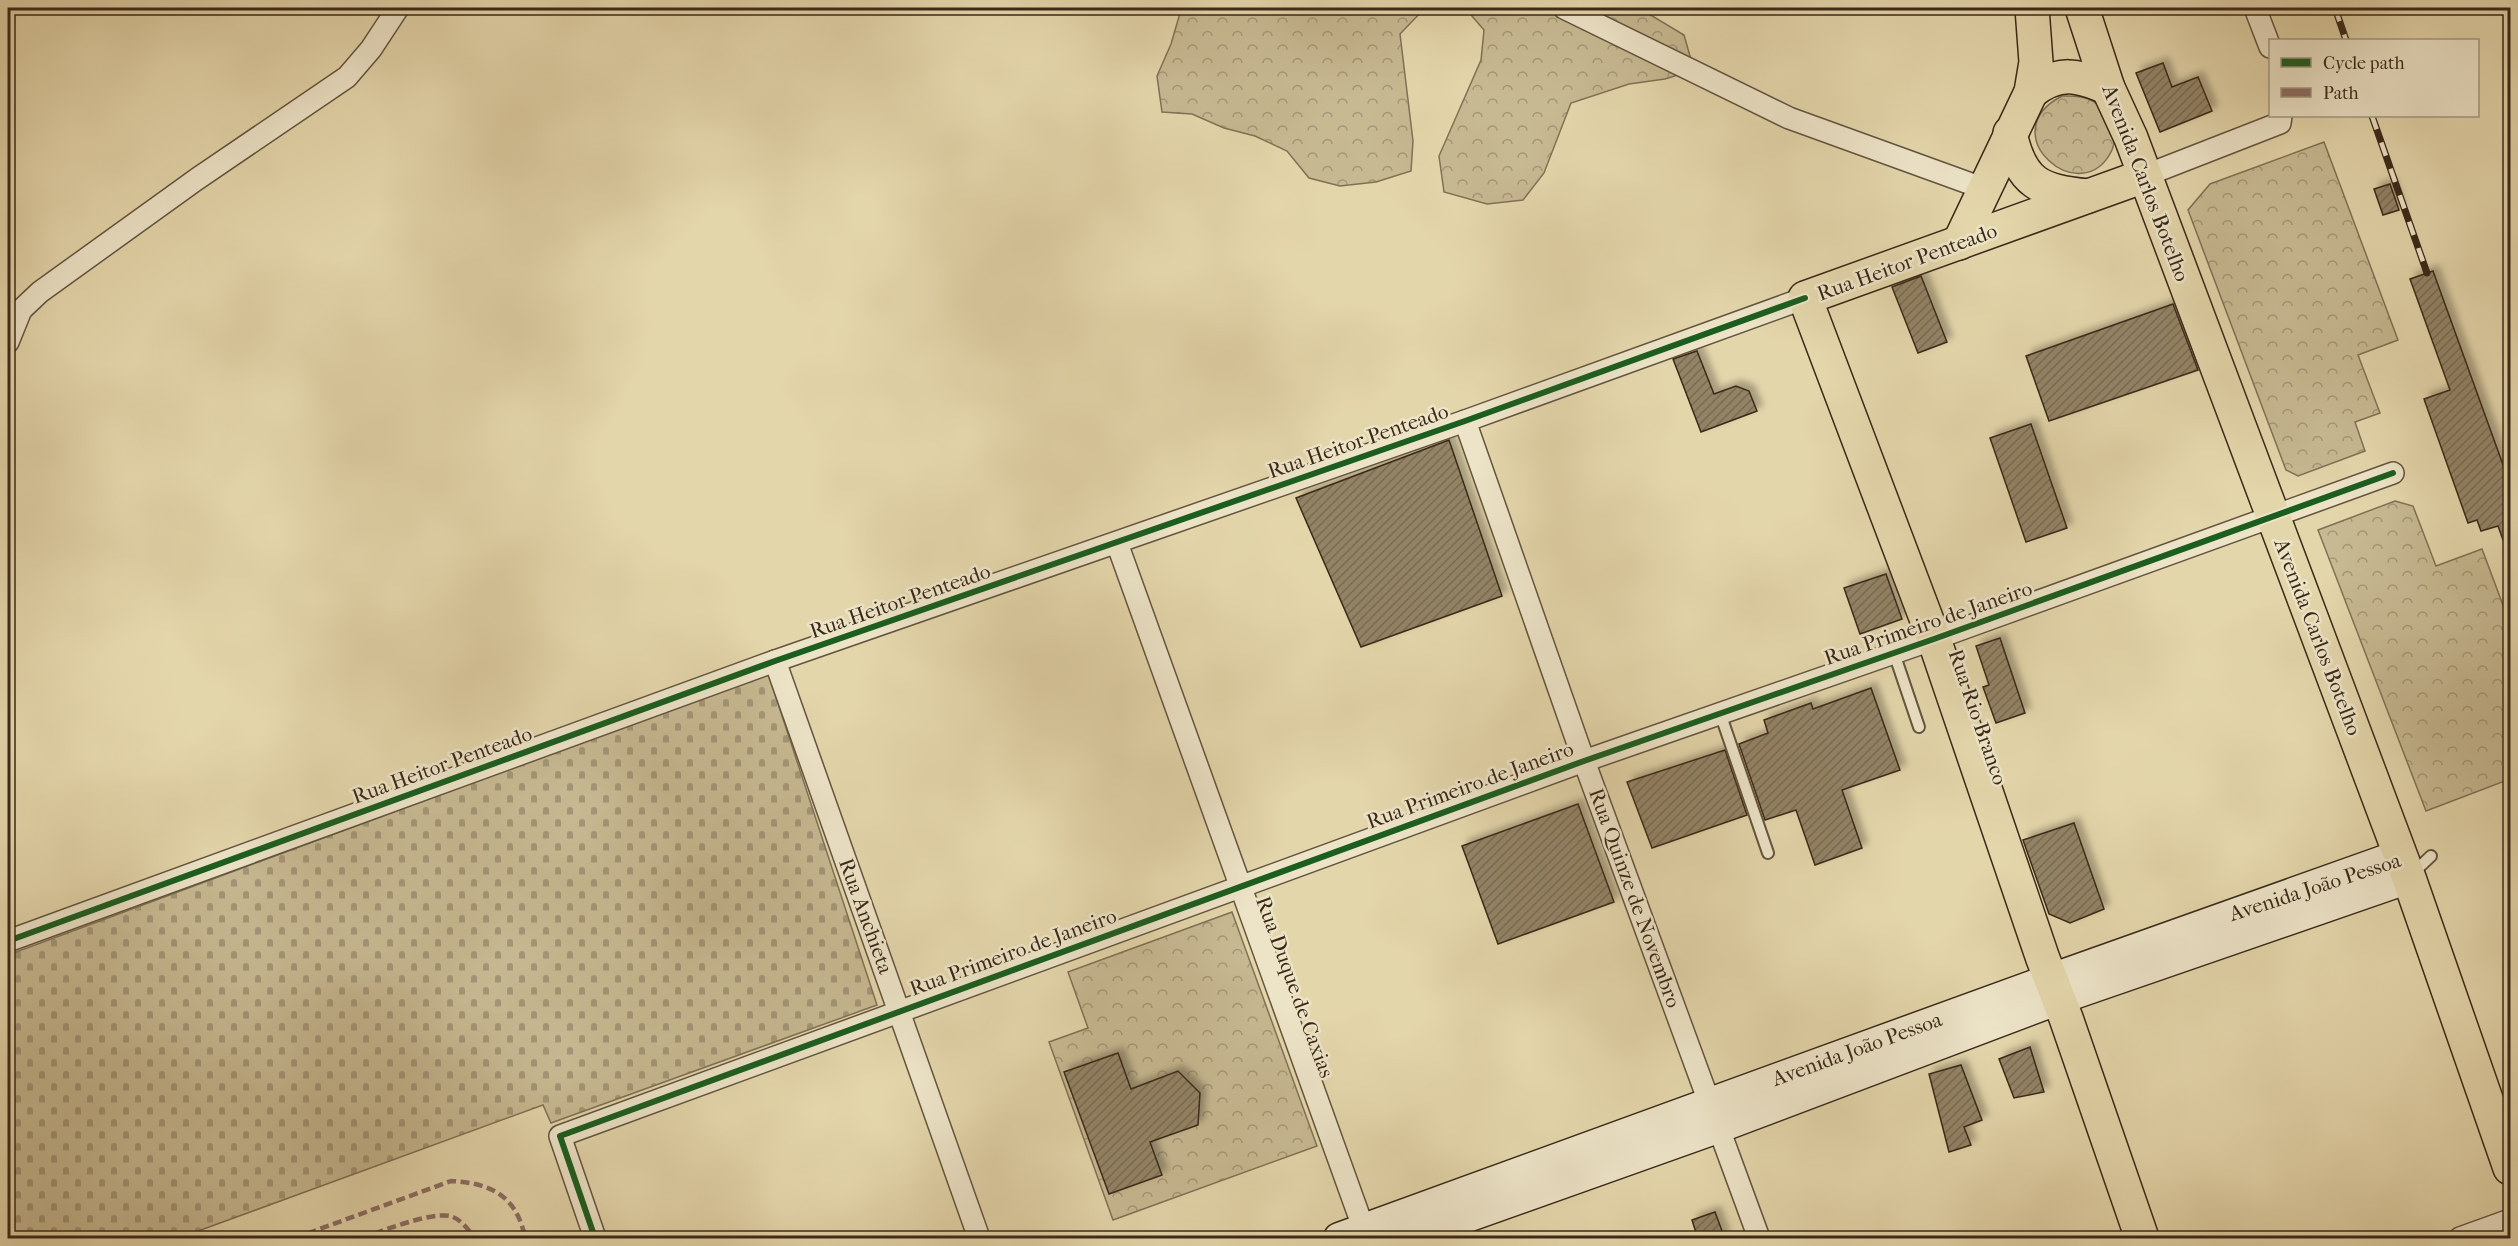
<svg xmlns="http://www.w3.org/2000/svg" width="2518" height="1246" font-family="'IM FELL French Canon',serif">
  <defs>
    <pattern id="forest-crowns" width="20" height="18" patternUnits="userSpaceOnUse" patternTransform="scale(1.5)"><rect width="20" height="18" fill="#c7b992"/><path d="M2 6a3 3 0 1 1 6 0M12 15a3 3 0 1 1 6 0" fill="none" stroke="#a39676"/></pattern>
    <pattern id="cemetery-stones" width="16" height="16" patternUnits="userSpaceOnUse" patternTransform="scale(1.5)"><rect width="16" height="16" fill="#c7b992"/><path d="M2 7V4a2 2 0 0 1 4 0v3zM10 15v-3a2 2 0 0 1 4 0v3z" fill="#a39676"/></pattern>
    <pattern id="building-hatch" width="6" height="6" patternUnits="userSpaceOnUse" patternTransform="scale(1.5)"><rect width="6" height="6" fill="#928365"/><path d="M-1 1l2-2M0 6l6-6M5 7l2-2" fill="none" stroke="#786b52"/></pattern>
    <filter id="shadow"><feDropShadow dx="5.5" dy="-5.5" stdDeviation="3" flood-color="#0004"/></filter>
  </defs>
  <rect width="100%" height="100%" fill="#e4d6ab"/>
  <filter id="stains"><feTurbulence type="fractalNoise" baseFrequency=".00333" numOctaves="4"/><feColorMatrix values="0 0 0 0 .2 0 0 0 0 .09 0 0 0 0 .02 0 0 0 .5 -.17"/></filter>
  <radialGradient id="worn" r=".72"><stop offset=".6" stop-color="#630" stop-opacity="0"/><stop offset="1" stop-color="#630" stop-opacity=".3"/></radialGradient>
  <g fill="url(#forest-crowns)" stroke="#807156" stroke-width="1.5">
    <polygon points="1190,8 1425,8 1400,34 1413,141 1411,171 1376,182 1340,186 1309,178 1287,151 1255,136 1224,128 1192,114 1162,112 1157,76 1171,44 1180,13"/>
    <polygon points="1465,8 1639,8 1684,35 1694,70 1665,79 1629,84 1571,103 1544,173 1523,200 1487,204 1444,192 1439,156 1481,60 1484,30"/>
    <path d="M 2062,96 C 2091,95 2101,101 2111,128 C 2114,136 2116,141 2112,150 C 2082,213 1990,133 2062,96 Z"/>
    <polygon points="2324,142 2398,340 2358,355 2380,413 2355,422 2365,451 2298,476 2286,470 2188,210 2210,184"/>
    <polygon points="2395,501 2413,506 2436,566 2482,549 2510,624 2510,779 2426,811 2318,530"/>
    <polygon points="1232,912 1317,1146 1113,1220 1049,1042 1088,1028 1068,972"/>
  </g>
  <polygon fill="url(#cemetery-stones)" stroke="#807156" stroke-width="1.5" points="768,673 877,1005 551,1123 543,1105 179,1238 8,1238 8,955"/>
  <g fill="url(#building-hatch)" stroke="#3a2919" stroke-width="1.5" filter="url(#shadow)">
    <polygon points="2163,63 2172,87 2198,77 2212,111 2160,132 2136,73"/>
    <polygon points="2390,184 2399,210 2383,215 2374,189"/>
    <polygon points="2433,271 2511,487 2511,554 2508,554 2498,526 2481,531 2477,520 2468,523 2424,399 2450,390 2410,279"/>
    <polygon points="1921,276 1947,342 1918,353 1892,287"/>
    <polygon points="2173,304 2198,370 2049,421 2026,356"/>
    <polygon points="1697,351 1714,394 1736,386 1749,391 1757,411 1701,432 1673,359"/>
    <polygon points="2031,424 2067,528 2026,542 1990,438"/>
    <polygon points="1449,440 1502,596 1361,647 1296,498"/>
    <polygon points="1886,574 1902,619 1860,634 1844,588"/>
    <polygon points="2000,638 2025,713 1996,723 1983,687 1989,685 1976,646"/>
    <polygon points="1871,688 1900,770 1842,790 1862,848 1815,865 1796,810 1765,820 1739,744 1768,733 1764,720 1811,703 1813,709"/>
    <polygon points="1725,750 1747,815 1652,848 1627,782"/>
    <polygon points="1578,804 1614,902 1498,944 1462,846"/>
    <polygon points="2074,823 2104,909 2070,923 2049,914 2023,840"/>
    <polygon points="2030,1047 2044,1092 2014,1098 1999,1059"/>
    <polygon points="1118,1053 1131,1089 1178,1071 1200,1093 1198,1125 1150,1142 1162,1175 1109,1194 1064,1072"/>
    <polygon points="1961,1065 1982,1120 1964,1127 1971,1145 1949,1152 1929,1074"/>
    <polygon points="1715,1212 1725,1239 1698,1239 1692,1220"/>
  </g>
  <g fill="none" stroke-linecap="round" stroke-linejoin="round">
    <defs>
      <g id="lane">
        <polyline points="1894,653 1919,727"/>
        <polyline points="1720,713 1768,853"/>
        <polyline points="2413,873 2431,856"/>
      </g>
      <g id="street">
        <polyline points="1564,8 1789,118 1985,189"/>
        <polyline points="2255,8 2270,47"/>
        <polyline points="2144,176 2280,123 2281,116"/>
        <polyline points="8,342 21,310 40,292 197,179 347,77 371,49 398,8"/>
        <polyline points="1465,421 1584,761 1759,1238"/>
        <polyline points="1117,543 1367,1238"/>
        <polyline points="775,661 979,1238"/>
        <polyline points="8,941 775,661 1465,421 1805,298"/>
        <polyline points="595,1238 560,1136 1584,761 1934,639 2393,473"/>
        <polyline points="2460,1238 2510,1220"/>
      </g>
      <g id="secondary">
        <polyline points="1339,1238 2051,979 2400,855"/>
        <polyline points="1408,1238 1720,1127 2059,999 2409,878"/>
      </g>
      <g id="primary">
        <polyline points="2082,8 2108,88 2131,138 2409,878 2510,1168"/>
        <path d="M 2031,92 C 2059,70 2078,75 2108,88"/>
        <path d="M 2010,133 C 2021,184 2040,191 2088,196"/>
        <polyline points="1959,243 2031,92 2036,62 2032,8"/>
        <polyline points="2142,1238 2066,1018 2043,959 1934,639 1805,298 2144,176"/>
      </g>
    </defs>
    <use href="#lane" stroke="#64543e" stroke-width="14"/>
    <use href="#street" stroke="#64543e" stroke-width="24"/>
    <use href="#secondary" stroke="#3a2919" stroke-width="33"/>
    <use href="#primary" stroke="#3a2919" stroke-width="36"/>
    <use href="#lane" stroke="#ede4c8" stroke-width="10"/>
    <use href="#street" stroke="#ede4c8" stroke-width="21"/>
    <use href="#secondary" stroke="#ede4c8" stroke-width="30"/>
    <use href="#primary" stroke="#e4d6ab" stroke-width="33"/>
    <defs>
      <g id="rail">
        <polyline points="2335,8 2346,40"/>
        <polyline points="2372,116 2427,273"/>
      </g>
    </defs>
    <use href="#rail" stroke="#3a2919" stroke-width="7"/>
    <use href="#rail" stroke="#ede4c8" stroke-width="4.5" stroke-dasharray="14" stroke-linecap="butt"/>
    <g stroke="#8d6e63" stroke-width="4.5" stroke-dasharray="9 4.5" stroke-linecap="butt">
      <path d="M 295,1238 L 451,1181 C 491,1183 517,1196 525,1238"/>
      <path d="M 362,1238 C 382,1231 430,1212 450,1216 C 461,1219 469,1230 474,1238"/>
    </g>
    <defs>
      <g id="cycleway">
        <polyline points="8,941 775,661 1465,421 1805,298"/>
        <polyline points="595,1238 560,1136 1584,761 1934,639 2393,473"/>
      </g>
    </defs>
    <use href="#cycleway" stroke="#ede4c8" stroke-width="10"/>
    <use href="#cycleway" stroke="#1b5e20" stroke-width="6"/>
  </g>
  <g text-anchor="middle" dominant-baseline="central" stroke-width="5" stroke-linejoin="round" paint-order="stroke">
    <g font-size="21" fill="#3a2919" stroke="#ede4c8">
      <text transform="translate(2146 183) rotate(69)">Avenida Carlos Botelho</text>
      <text transform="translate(1907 262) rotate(-20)">Rua Heitor Penteado</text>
      <text transform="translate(1358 441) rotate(-19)">Rua Heitor Penteado</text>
      <text transform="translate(900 601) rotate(-19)">Rua Heitor Penteado</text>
      <text transform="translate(1928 623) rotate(-19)">Rua Primeiro de Janeiro</text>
      <text transform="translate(2318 637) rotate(69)">Avenida Carlos Botelho</text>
      <text transform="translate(1978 717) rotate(71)">Rua Rio Branco</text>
      <text transform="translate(442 765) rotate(-20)">Rua Heitor Penteado</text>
      <text transform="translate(1470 785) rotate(-20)">Rua Primeiro de Janeiro</text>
      <text transform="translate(2315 887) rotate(-18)">Avenida João Pessoa</text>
      <text transform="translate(1635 898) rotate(70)">Rua Quinze de Novembro</text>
      <text transform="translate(866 916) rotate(70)">Rua Anchieta</text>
      <text transform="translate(1013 952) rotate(-20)">Rua Primeiro de Janeiro</text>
      <text transform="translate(1295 987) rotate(70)">Rua Duque de Caxias</text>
      <text transform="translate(1857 1049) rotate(-20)">Avenida João Pessoa</text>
    </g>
  </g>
  <rect width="2518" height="1246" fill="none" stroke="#e4d6ab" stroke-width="30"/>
  <rect x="9" y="9" width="2500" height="1228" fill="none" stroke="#3a2919" stroke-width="3"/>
  <rect x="15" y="15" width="2488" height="1216" fill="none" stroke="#3a2919" stroke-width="1.5"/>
  <rect x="2269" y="39" width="210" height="78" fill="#ede4c8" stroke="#a59982" stroke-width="1.5"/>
  <rect x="2281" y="58" width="30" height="9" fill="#1b5e20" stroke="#a59982" stroke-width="1.5"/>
  <text x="2323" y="69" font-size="18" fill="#3a2919">Cycle path</text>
  <rect x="2281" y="88" width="30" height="9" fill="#8d6e63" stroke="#a59982" stroke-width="1.5"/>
  <text x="2323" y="99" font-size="18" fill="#3a2919">Path</text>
  <rect width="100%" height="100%" filter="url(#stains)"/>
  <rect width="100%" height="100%" fill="url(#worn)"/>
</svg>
